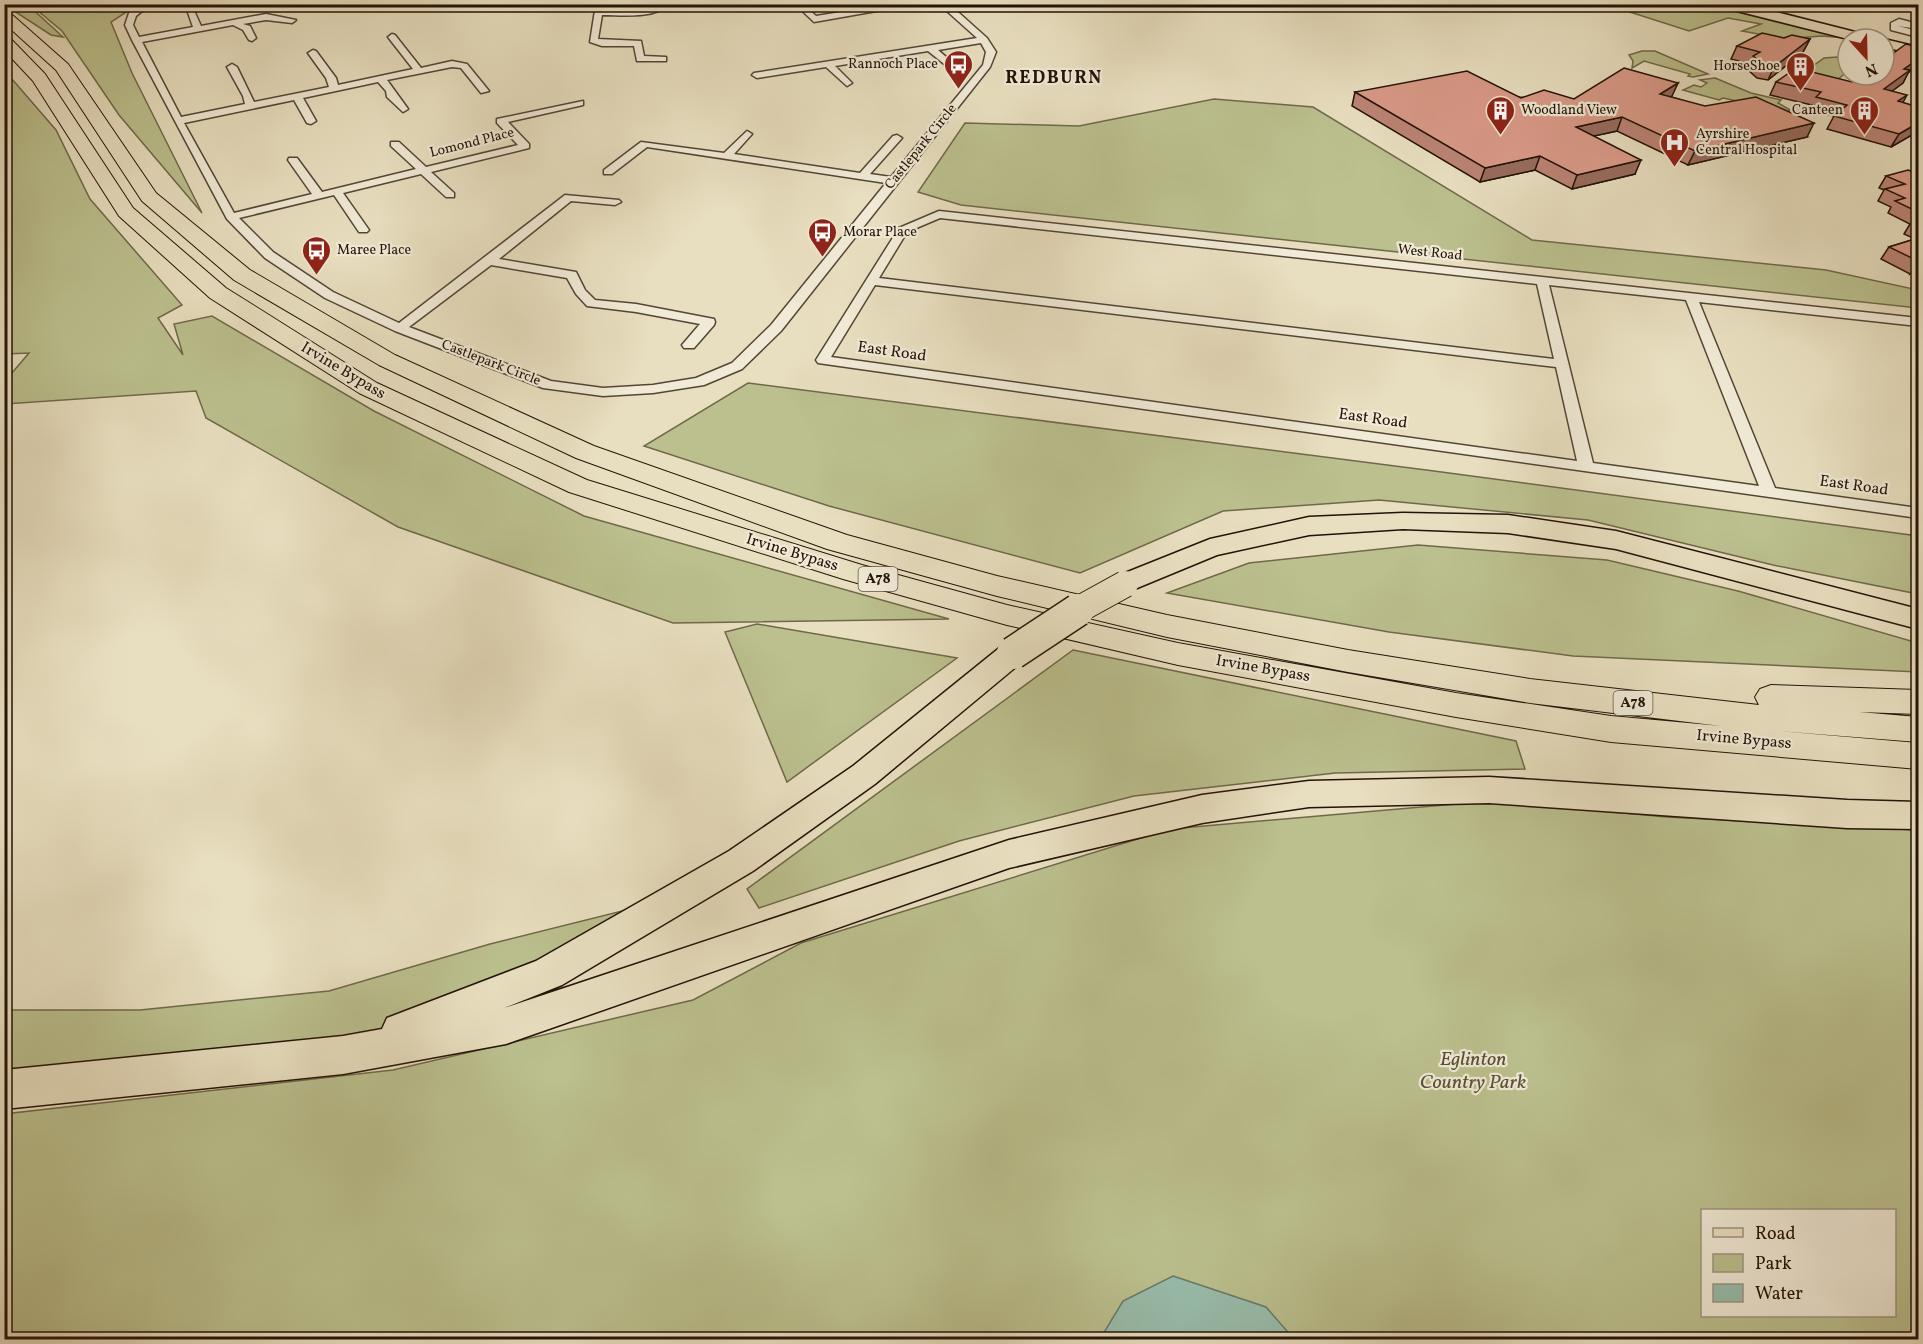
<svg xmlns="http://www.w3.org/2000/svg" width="1923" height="1344" font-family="Vollkorn,serif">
  <rect width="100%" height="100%" fill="#e8dfc0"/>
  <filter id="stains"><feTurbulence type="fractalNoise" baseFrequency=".00333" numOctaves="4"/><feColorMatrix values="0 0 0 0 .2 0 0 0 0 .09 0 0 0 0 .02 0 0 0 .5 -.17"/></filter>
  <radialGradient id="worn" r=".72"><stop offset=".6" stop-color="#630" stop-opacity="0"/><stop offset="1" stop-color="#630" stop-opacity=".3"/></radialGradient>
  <g fill="#bbc08e" stroke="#6f694a" stroke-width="1.5" fill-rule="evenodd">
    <polygon points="5,5 28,5 63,37 51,35"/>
    <polygon points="31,5 137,5 111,22 132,73 202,213 119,115 62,31"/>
    <polygon points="1608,5 1708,5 1849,38 1821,36 1786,39 1742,31 1761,24 1728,18 1689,31"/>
    <polygon points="1642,51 1655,51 1708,74 1693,77 1688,76 1690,74 1644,61 1632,68 1633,61 1629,55"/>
    <polygon points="1838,57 1848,59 1848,71 1832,84 1801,75 1808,70 1814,72 1809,69 1824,58"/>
    <polygon points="5,71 56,130 90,199 182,305 158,318 183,355 174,324 212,316 374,411 584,516 949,619 673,623 398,527 206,418 196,391 5,404 5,381 29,353 5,354"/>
    <polygon points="1715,78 1751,93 1781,100 1778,103 1790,110 1788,112 1723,98 1719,100 1683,90 1694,85 1701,87 1707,83 1700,80"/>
    <polygon points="1214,99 1313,107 1532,240 1826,270 1918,290 1918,308 961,205 918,192 965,123 1079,126"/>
    <polygon points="748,383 1434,471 1918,536 1918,594 1773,565 1588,520 1379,500 1223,511 1080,573 829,506 644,446"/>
    <polygon points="1418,545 1607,560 1738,591 1918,643 1918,672 1573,656 1389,632 1167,593 1249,563"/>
    <polygon points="757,624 957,658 787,782 725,632"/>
    <polygon points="1073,650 1516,741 1525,769 1335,773 1134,796 959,841 759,908 747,889"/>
    <path d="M 1490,801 L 1667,817 L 1918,830 L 1918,1339 L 5,1339 L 4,1114 L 393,1070 L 693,1000 L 801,943 L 1170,829 ZM 1702,1210 L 1894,1210 L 1894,1316 L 1702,1316 Z"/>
    <polygon points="634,908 628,927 417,1025 284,1061 5,1076 5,1010 140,1010 329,991 490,944"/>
  </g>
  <polygon fill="#98bdac" stroke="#69796a" stroke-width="1.5" points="1173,1276 1266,1307 1294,1339 1100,1339 1123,1301"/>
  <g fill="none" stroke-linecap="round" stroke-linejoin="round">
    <defs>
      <g id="minor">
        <polygon points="141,4 151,4 136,16 133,25 139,37 193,27 185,4 191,4 201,26 266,14 296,20 292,23 266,20 243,24 250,26 256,38 252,41 249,40 243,30 233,25 142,42 181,117 245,104 243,96 227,67 232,64 237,67 254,102 329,87 326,78 308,53 313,50 316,51 336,78 338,85 413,69 388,37 392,34 395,35 421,68 452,61 467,64 489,91 481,93 461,68 452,67 387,80 408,109 403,112 387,97 386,91 378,82 303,98 316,121 311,124 307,123 294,100 184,123 234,213 312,194 288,160 289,158 297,158 322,192 416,169 391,146 391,142 399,142 426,167 518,145 497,123 497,119 583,101 583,105 508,122 529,144 529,148 431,172 454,193 454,197 446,197 421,174 343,193 369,230 367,232 359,232 334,195 239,218 273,252 333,292 399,323 565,195 619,200 621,202 615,205 571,201 499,259 576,272 585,290 595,300 636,304 714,319 715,322 714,325 694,348 684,348 682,345 700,324 636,312 587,306 576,294 567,278 491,265 409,327 551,381 603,388 653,385 696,378 732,363 771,325 886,183 647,147 612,174 604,174 604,170 641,142 724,153 747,131 752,134 734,154 860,173 893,136 897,135 902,138 870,174 891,177 983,65 986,52 981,43 938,50 961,70 961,74 958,75 928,51 835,66 852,83 847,86 826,67 757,78 752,75 754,73 977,38 939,4 949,4 987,38 996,52 990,67 781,331 742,369 704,385 653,393 603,396 543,388 395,331 325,298 265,258 227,219 132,40 125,25 129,13"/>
        <polygon points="472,4 472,8 469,9 443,10 439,7 443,4"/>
        <path d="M 596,4 L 604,4 L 603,10 L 635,10 L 671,4 C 653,19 624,15 602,15 L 598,39 L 641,41 L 644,56 L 666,57 L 666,61 L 637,61 L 634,46 L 602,46 L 590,42 Z"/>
        <polygon points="795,4 803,4 816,16 892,4 916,4 814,22"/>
        <polygon points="1899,19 1918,24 1918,29 1898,26 1918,31 1918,37 1891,30 1891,23"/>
        <path d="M 939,211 L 1918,318 L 1918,326 L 1699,302 L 1775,488 L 1918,508 L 1918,518 L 818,363 L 816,360 L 899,228 ZM 940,218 L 1537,284 L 1554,359 L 879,278 L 907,232 ZM 875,285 L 1556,367 L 1577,461 L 831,357 ZM 1549,285 L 1686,300 L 1759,486 L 1593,463 Z"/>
      </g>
      <g id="primary">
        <polygon points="1719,4 1745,4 1871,36 1873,39 1848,39 1721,7"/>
        <polygon points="1882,39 1884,39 1918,47 1918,55 1884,47 1884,39"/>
        <polygon points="1403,513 1508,515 1616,531 1918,609 1918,629 1616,549 1508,533 1403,529 1309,535 1217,555 1125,593 1115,591 1111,584 1115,577 1210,539 1309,517"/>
        <polygon points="1013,642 1023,645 1028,653 1023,661 875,784 753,871 562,985 504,1008 1009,840 1202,795 1309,781 1489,777 1847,800 1918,802 1918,829 1847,828 1489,803 1309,807 1202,823 1009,868 506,1044 343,1074 4,1109 4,1070 343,1036 382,1029 387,1018 536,961 729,851 853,766 1003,645"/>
      </g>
      <polygon id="trunk" points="4,11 9,12 68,64 156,193 250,270 395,355 594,446 847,535 997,576 1167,615 1348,650 1530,679 1759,705 1755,697 1760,689 1771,685 1918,690 1918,714 1859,712 1918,717 1918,742 1777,731 1918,743 1918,769 1611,742 1456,717 1178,665 1007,625 843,579 569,492 359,393 210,298 119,216 33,81 4,50 4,35 9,37 45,74 133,208 226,288 377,383 587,480 862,565 1007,605 1178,643 1456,693 1611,716 1721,726 1530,703 1348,672 1167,637 997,596 827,549 576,458 379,365 234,280 142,201 56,70 4,23"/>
    </defs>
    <use href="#minor" stroke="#544535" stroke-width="3"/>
    <use href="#primary" stroke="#231207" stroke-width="3"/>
    <use href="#trunk" stroke="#231207" stroke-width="2"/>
    <use href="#minor" fill="#f0ead6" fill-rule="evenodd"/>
    <use href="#primary" fill="#e8dfc0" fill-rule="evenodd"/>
    <use href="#trunk" fill="#e8dfc0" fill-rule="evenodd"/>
    <defs>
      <polyline id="primary-bridge-far1" points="1076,611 1125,584"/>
      <polyline id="primary-bridge" points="1013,653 1078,610"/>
    </defs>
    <use href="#primary-bridge-far1" stroke="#231207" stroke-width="28" stroke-linecap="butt"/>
    <use href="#primary-bridge" stroke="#231207" stroke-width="35" stroke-linecap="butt"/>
    <use href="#primary-bridge-far1" stroke="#e8dfc0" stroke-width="26"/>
    <use href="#primary-bridge" stroke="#e8dfc0" stroke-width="32"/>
  </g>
  <g fill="#bb8475" stroke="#231207" stroke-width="1.5">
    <polygon points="1784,38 1810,39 1803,52 1768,80 1757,78 1747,69 1750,64 1731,59 1737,46"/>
    <polygon points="1908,73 1903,83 1892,91 1903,103 1918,107 1918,130 1912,135 1891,147 1827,129 1834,116 1810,110 1812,105 1770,95 1776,82 1852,82"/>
    <polygon points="1678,83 1671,97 1807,137 1688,165 1617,131 1593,136 1635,174 1572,189 1535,170 1480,182 1352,106 1355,92 1574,99"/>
    <polygon points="1918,174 1918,271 1910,274 1881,259 1889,247 1915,239 1904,234 1910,224 1888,213 1891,207 1878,201 1884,190 1879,188 1886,176"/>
  </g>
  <g fill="#986c5f" stroke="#231207" stroke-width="1.5">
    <polygon points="1810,39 1803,52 1768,80 1774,67"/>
    <polygon points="1918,59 1918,66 1908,73 1903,83 1877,102 1884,89 1904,69"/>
    <polygon points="1678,83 1672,96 1654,107 1660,94"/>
    <polygon points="1907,95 1900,108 1898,101"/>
    <polygon points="1622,117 1617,131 1571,141 1576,127"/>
    <polygon points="1814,123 1807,137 1688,165 1695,151"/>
    <polygon points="1918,123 1918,130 1912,135 1891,147 1899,134"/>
    <polygon points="1540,156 1535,170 1480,182 1485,168"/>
    <polygon points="1641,160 1635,174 1572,189 1577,175"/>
    <polygon points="1918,261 1918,271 1910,274"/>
  </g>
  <g fill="#d99a88" stroke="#231207" stroke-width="1.5">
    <polygon points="1762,33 1784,38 1792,35 1810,39 1774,67 1763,64 1753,56 1760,52 1737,46"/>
    <polygon points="1906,44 1918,47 1918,59 1904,69 1910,70 1884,89 1907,95 1898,101 1918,107 1918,123 1899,134 1834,116 1847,105 1816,97 1821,92 1776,82 1796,68 1852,82 1862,75 1884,75 1884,60"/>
    <polygon points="1624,68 1678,83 1660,94 1705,106 1756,97 1814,123 1695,151 1622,117 1576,127 1641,160 1577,175 1540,156 1485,168 1355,92 1467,71 1521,98 1544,90 1574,99"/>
    <polygon points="1908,170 1918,174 1918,212 1895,201 1905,198 1885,189 1905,184 1886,176"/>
    <polygon points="1918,219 1918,224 1912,221"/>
    <polygon points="1918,238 1918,261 1889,247"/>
  </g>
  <defs>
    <symbol id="bus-pin" viewBox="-11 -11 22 30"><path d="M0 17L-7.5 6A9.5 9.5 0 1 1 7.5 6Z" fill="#8f2418" stroke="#f0ead6"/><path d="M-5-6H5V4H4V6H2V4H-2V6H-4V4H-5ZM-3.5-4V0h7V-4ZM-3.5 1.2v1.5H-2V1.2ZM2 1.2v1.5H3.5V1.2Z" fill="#fff"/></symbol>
    <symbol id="building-pin" viewBox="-11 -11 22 30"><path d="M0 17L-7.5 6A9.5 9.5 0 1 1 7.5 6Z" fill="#8f2418" stroke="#f0ead6"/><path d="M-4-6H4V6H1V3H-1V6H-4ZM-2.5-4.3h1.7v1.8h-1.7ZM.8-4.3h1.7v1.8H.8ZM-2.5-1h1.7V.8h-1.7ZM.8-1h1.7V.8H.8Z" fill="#fff"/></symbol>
    <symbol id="hospital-pin" viewBox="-11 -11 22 30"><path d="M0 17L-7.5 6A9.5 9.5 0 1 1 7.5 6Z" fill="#8f2418" stroke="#f0ead6"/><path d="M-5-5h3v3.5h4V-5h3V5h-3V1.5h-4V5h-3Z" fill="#fff"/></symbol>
  </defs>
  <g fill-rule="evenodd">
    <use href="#bus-pin" x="942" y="48" width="33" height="45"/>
    <use href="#building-pin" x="1784" y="50" width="33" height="45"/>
    <use href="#building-pin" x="1484" y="94" width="33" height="45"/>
    <use href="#building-pin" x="1848" y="94" width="33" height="45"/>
    <use href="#hospital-pin" x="1658" y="126" width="33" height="45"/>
    <use href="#bus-pin" x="806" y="216" width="33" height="45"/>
    <use href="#bus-pin" x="300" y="234" width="33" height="45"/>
  </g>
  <g text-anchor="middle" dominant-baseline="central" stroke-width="4.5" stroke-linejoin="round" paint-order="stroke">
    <g font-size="14" fill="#231207" stroke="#f0ead6" text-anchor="start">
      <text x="938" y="64" text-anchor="end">Rannoch Place</text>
      <text x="1780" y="66" text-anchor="end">HorseShoe</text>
      <text x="1521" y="110">Woodland View</text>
      <text x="1843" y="110" text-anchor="end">Canteen</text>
      <text x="1696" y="134">Ayrshire<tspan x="1696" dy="16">Central Hospital</tspan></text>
      <text x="843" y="232">Morar Place</text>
      <text x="337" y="250">Maree Place</text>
    </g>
    <g font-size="14" fill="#231207" stroke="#f0ead6">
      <text transform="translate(472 143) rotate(-14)">Lomond Place</text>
      <text transform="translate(921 147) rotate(-51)">Castlepark Circle</text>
      <text transform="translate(1430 253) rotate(6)">West Road</text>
      <text transform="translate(491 363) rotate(21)">Castlepark Circle</text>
    </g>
    <g fill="#f0ead6" stroke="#605345" stroke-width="1.5">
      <rect x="858.5" y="567" width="39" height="24" rx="4.5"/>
      <rect x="1613.5" y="691" width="39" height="24" rx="4.5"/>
    </g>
    <g font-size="15" font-weight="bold" fill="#231207">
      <text x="878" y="579">A78</text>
      <text x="1633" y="703">A78</text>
    </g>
    <g font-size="16" fill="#231207" stroke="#f0ead6">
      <text transform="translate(892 352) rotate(8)">East Road</text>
      <text transform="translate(343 371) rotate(31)">Irvine Bypass</text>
      <text transform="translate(1373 419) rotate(8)">East Road</text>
      <text transform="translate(1854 486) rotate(8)">East Road</text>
      <text transform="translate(792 553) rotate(17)">Irvine Bypass</text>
      <text transform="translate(1263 669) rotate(10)">Irvine Bypass</text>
      <text transform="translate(1744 740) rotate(5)">Irvine Bypass</text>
    </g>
    <g font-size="18" font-weight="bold" letter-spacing="1.5" fill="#231207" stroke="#f0ead6">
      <text x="1054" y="78">REDBURN</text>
    </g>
    <g font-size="20" font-style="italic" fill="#584f36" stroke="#f0ead6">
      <text x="1473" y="1060">Eglinton<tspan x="1473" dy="23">Country Park</tspan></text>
    </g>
  </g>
  <rect width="1923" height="1344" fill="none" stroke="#e8dfc0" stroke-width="24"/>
  <rect x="6" y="6" width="1911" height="1332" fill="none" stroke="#231207" stroke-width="3"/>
  <rect x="12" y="12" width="1899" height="1320" fill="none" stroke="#231207" stroke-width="1.5"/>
  <rect x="1701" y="1209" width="195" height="108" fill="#f0ead6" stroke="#9e9483" stroke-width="1.5"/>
  <rect x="1713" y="1228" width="30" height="9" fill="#e8dfc0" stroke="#9e9483" stroke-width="1.5"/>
  <text x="1755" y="1239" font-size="18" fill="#231207">Road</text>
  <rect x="1713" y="1254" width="30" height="18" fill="#bbc08e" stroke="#9e9483" stroke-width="1.5"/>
  <text x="1755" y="1269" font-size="18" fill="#231207">Park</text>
  <rect x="1713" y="1284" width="30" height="18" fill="#98bdac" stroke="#9e9483" stroke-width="1.5"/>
  <text x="1755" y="1299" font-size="18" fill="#231207">Water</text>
  <g transform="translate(1866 57) rotate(158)"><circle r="28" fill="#f0ead6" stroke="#9e9483" stroke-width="1.5"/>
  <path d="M0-4.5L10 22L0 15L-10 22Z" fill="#8f2418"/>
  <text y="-9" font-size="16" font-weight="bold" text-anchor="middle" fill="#231207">N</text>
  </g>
  <rect width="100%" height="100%" filter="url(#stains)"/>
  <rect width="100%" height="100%" fill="url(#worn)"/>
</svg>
